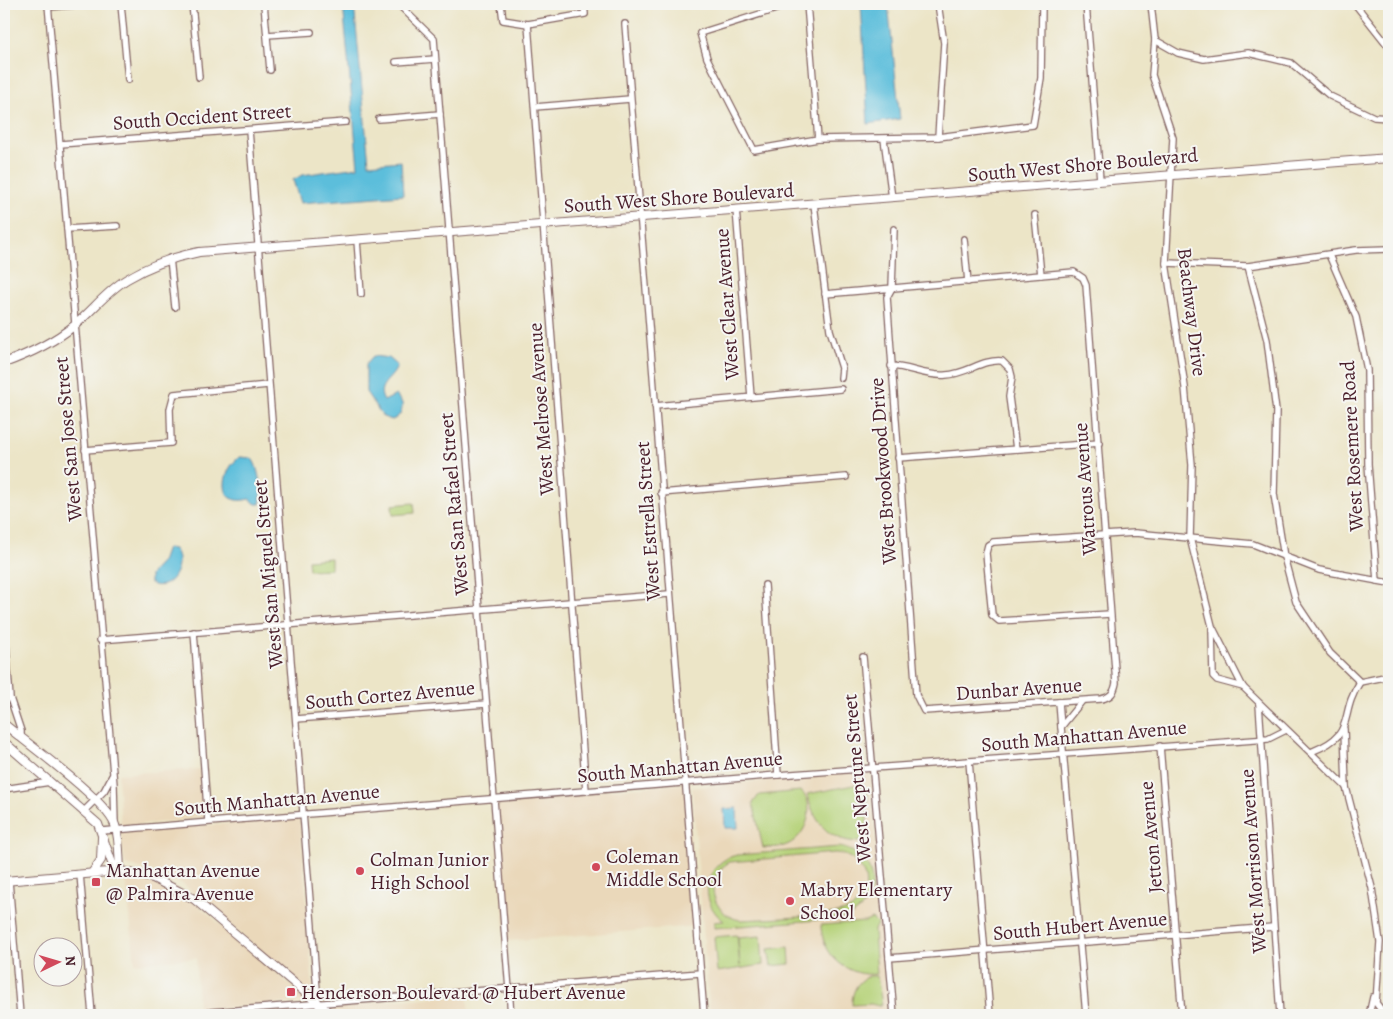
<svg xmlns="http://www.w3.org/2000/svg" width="1393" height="1019" font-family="Alegreya,serif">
  <rect width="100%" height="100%" fill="#f6f6f2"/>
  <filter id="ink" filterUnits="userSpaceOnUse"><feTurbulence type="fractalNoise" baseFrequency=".02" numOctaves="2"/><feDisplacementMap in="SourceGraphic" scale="10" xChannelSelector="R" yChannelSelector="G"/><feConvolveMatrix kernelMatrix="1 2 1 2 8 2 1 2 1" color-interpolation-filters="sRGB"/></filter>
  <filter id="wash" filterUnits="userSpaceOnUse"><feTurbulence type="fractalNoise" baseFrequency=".0096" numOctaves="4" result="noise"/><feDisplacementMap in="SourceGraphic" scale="20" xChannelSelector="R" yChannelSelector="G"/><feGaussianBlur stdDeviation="1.12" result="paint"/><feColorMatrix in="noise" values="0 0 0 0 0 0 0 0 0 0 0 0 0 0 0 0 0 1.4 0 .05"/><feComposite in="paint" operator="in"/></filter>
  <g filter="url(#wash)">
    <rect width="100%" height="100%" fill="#ece5c7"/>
    <g fill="#ead8ba">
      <polygon points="201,769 205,818 121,826 118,774"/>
      <polygon points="870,770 889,1015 710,1015 692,788"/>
      <polygon points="686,784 697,926 506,941 494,798"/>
      <polygon points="300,818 313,995 183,884 154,871 125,865 121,832"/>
      <polygon points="125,872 179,889 309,1001 198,1010 196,958 135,963"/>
      <polygon points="467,995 469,1015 337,1015 326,1006"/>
      <polygon points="314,1007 315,1015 276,1015 276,1010"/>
    </g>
    <g fill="#b5d278" stroke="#807852" fill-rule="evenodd">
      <polygon points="414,503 415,513 393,515 392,505"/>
      <polygon points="331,558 331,569 309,570 308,560"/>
      <path d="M 859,784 L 868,794 L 866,842 C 831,843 816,827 807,794 Z"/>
      <path d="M 801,791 C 818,807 805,840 784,846 C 777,848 770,847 763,848 L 753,803 L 759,795 Z"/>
      <path d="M 839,847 C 880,854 884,904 845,918 L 714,928 L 714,922 L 724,921 C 697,902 704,862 737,855 ZM 835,853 C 866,855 879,896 848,910 C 834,917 759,919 740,920 C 711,915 702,876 730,862 Z"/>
      <path d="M 872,919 L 877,924 L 874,930 L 877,974 C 848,977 824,957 821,928 L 821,925 L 865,922 Z"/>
      <polygon points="737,935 740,966 738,938 761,936 763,965 717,972 714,937"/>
      <polygon points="789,947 790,964 771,966 768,949"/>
      <path d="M 869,976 L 877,976 L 882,1004 L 879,1006 L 871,1004 L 852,1005 C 852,992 856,982 869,976 Z"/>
    </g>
    <g fill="#5cbedb" stroke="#536e83">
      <polygon points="343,4 354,4 369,164 401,161 403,195 300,203 293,180 302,175 358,167"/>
      <polygon points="861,4 888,4 900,119 868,124"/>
      <path d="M 373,356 L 389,358 L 397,365 C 395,379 374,384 384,401 L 396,395 L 402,403 C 403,411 400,417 392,420 L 383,417 L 366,392 L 366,364 Z"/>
      <path d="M 240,457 L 251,458 C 258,462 263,495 260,504 L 256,504 L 249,499 C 216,508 221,469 240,457 Z"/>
      <path d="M 167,548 L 174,549 C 186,563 170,595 150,583 L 150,575 L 162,562 Z"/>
      <polygon points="737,808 738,828 725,828 724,809"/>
    </g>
  </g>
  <g filter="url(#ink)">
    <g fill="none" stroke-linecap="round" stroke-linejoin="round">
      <defs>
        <g id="street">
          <polyline points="48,4 114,785 115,825"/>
          <polyline points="121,4 128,80"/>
          <polyline points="192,4 199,77"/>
          <polyline points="264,4 270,70"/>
          <polyline points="398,4 434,39 511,1015"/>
          <polyline points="501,4 503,20 528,24 585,14 584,4"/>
          <polyline points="766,4 767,12"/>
          <polyline points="792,4 700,33 707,58 754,150 818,139 938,137 1033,125 1041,78 1042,4"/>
          <polyline points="807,4 818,139"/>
          <polyline points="938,4 944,43 938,137"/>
          <polyline points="1086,4 1100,180"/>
          <polyline points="1151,4 1155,40 1152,75 1173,138 1166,263 1185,387 1192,465 1190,538 1212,626 1243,687 1346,787 1372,888 1380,942 1376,1003 1385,1015"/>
          <polyline points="1355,4 1389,47"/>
          <polyline points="48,7 89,4"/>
          <polyline points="528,24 586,791"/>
          <polyline points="625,24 704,1015"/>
          <polyline points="267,35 311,32"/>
          <polyline points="1155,40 1178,53 1204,59 1248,53 1291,63 1330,96 1374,117 1389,118"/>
          <polyline points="396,62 435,59"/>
          <polyline points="535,107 630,99"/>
          <polyline points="379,119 440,114"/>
          <polyline points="249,130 319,1015"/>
          <polyline points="884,139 892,198"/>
          <polyline points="60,144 346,122"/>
          <polyline points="814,204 830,330 842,368 841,378"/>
          <polyline points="736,209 751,397"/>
          <polyline points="1035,215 1041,275"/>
          <polyline points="67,229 117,226"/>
          <polyline points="964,239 968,282"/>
          <polyline points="357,240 361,294"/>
          <polyline points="1329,255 1356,317 1367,370 1368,464 1377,581"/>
          <polyline points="170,258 175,307"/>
          <polyline points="1166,263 1248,266 1356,250 1389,249"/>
          <polyline points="1248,266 1267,340 1276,411 1274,494 1284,557 1296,602 1330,653 1360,682 1389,676"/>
          <path d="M 825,294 L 1074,272 L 1083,278 L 1086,285 L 1116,683 C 1114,693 1111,697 1101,699 L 924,711 L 916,695 L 887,297 L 892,288 L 894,229"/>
          <path d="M 891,366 C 910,367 927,377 946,375 C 967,374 982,359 1002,361 L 1010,369 L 1012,377 L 1009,397 L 1016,449"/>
          <polyline points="655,406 841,389"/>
          <polyline points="85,450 171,443 170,409 174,394 268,385"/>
          <polyline points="898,458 1099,443"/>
          <polyline points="661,493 846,477"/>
          <polyline points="765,585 778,775"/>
          <polyline points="1110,614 999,621 992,615 986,553 988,545 993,542 1135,533 1253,544 1319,570 1389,583"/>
          <polyline points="4,619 10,698 21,731 21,738"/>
          <polyline points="1212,629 1213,676 1217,680 1243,687"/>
          <polyline points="194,632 208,821"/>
          <polyline points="100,640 669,594"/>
          <polyline points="863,657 894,1015"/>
          <polyline points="1082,701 1061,727 1086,1015"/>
          <polyline points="1059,702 1061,727"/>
          <polyline points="1259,704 1280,1015"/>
          <polyline points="296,719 486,704"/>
          <polyline points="1344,729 1346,787"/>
          <polyline points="1160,746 1182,1015"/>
          <path d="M 1311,752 C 1359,733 1337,717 1360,682"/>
          <polyline points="969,761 990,1015"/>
          <polyline points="4,789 50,782"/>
          <polyline points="84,811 104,791 112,776"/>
          <polyline points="102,831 778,775 1268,739 1286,730"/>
          <polyline points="80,874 92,1015"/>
          <polyline points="9,881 20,1015"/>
          <polyline points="889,958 1273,927"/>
          <polyline points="173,1015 700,973"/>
          <polyline points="1369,1015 1373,997"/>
        </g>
        <g id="secondary">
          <path d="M 4,363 C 29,354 54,342 75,325 C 93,310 107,291 127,279 C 150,265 174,257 199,252 L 1389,158"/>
          <path d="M 4,724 C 28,744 106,800 115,825 C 120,839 119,857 120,871"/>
          <polyline points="4,742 98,824 112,863 120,871"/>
          <polyline points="92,873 101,860 102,838"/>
          <polyline points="4,881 120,871 153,878 194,899 332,1015"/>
        </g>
      </defs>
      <use href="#street" stroke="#836462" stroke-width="8"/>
      <use href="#secondary" stroke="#836462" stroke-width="10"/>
      <use href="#street" stroke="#fff" stroke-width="5.5"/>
      <use href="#secondary" stroke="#fff" stroke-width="8"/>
    </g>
  </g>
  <g fill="#d1495b" stroke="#f6f6f2" stroke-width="2">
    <circle cx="596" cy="867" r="5"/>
    <circle cx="360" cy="871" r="5"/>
    <rect x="91" y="877" width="10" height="10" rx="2.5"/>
    <circle cx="790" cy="901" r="5"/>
    <rect x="286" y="987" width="10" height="10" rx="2.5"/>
  </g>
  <g text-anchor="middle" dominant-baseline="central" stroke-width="4" stroke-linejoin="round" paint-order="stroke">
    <g font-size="20" fill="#4a1f2b" stroke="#f6f6f2">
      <text transform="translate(202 117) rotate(-4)">South Occident Street</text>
      <text transform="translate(1083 165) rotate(-5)">South West Shore Boulevard</text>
      <text transform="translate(679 198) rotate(-4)">South West Shore Boulevard</text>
      <text transform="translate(727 304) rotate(-94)">West Clear Avenue</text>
      <text transform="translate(1192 312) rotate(83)">Beachway Drive</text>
      <text transform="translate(541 409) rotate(-94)">West Melrose Avenue</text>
      <text transform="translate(68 439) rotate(-95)">West San Jose Street</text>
      <text transform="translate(1352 446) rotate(-93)">West Rosemere Road</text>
      <text transform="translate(883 471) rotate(-94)">West Brookwood Drive</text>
      <text transform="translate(1085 489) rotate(-94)">Watrous Avenue</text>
      <text transform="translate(454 504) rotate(-95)">West San Rafael Street</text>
      <text transform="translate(648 521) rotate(-94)">West Estrella Street</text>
      <text transform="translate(268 574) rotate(-95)">West San Miguel Street</text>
      <text transform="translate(1019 689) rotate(-4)">Dunbar Avenue</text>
      <text transform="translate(390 695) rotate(-5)">South Cortez Avenue</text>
      <text transform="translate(1084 736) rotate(-5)">South Manhattan Avenue</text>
      <text transform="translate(680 767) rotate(-5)">South Manhattan Avenue</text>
      <text transform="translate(857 778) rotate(-95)">West Neptune Street</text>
      <text transform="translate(277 800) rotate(-5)">South Manhattan Avenue</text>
      <text transform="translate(1151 837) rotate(-95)">Jetton Avenue</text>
      <text transform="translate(1253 861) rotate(-94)">West Morrison Avenue</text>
      <text transform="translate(1080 926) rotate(-5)">South Hubert Avenue</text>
    </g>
    <g font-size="20" fill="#4a1f2b" stroke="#f6f6f2" text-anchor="start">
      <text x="606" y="856">Coleman<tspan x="606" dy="23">Middle School</tspan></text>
      <text x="370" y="859">Colman Junior<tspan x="370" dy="23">High School</tspan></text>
      <text x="106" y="870">Manhattan Avenue<tspan x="106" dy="23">@ Palmira Avenue</tspan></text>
      <text x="800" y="889">Mabry Elementary<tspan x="800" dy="23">School</tspan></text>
      <text x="301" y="992">Henderson Boulevard @ Hubert Avenue</text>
    </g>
  </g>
  <rect width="1393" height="1019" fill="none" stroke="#f6f6f2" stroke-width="20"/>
  <g transform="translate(58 962) rotate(85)"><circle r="24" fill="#f6f6f2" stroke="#b1a0a2"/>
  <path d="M0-4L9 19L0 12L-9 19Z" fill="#d1495b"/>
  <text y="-8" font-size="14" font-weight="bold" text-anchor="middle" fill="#4a1f2b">N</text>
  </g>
</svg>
